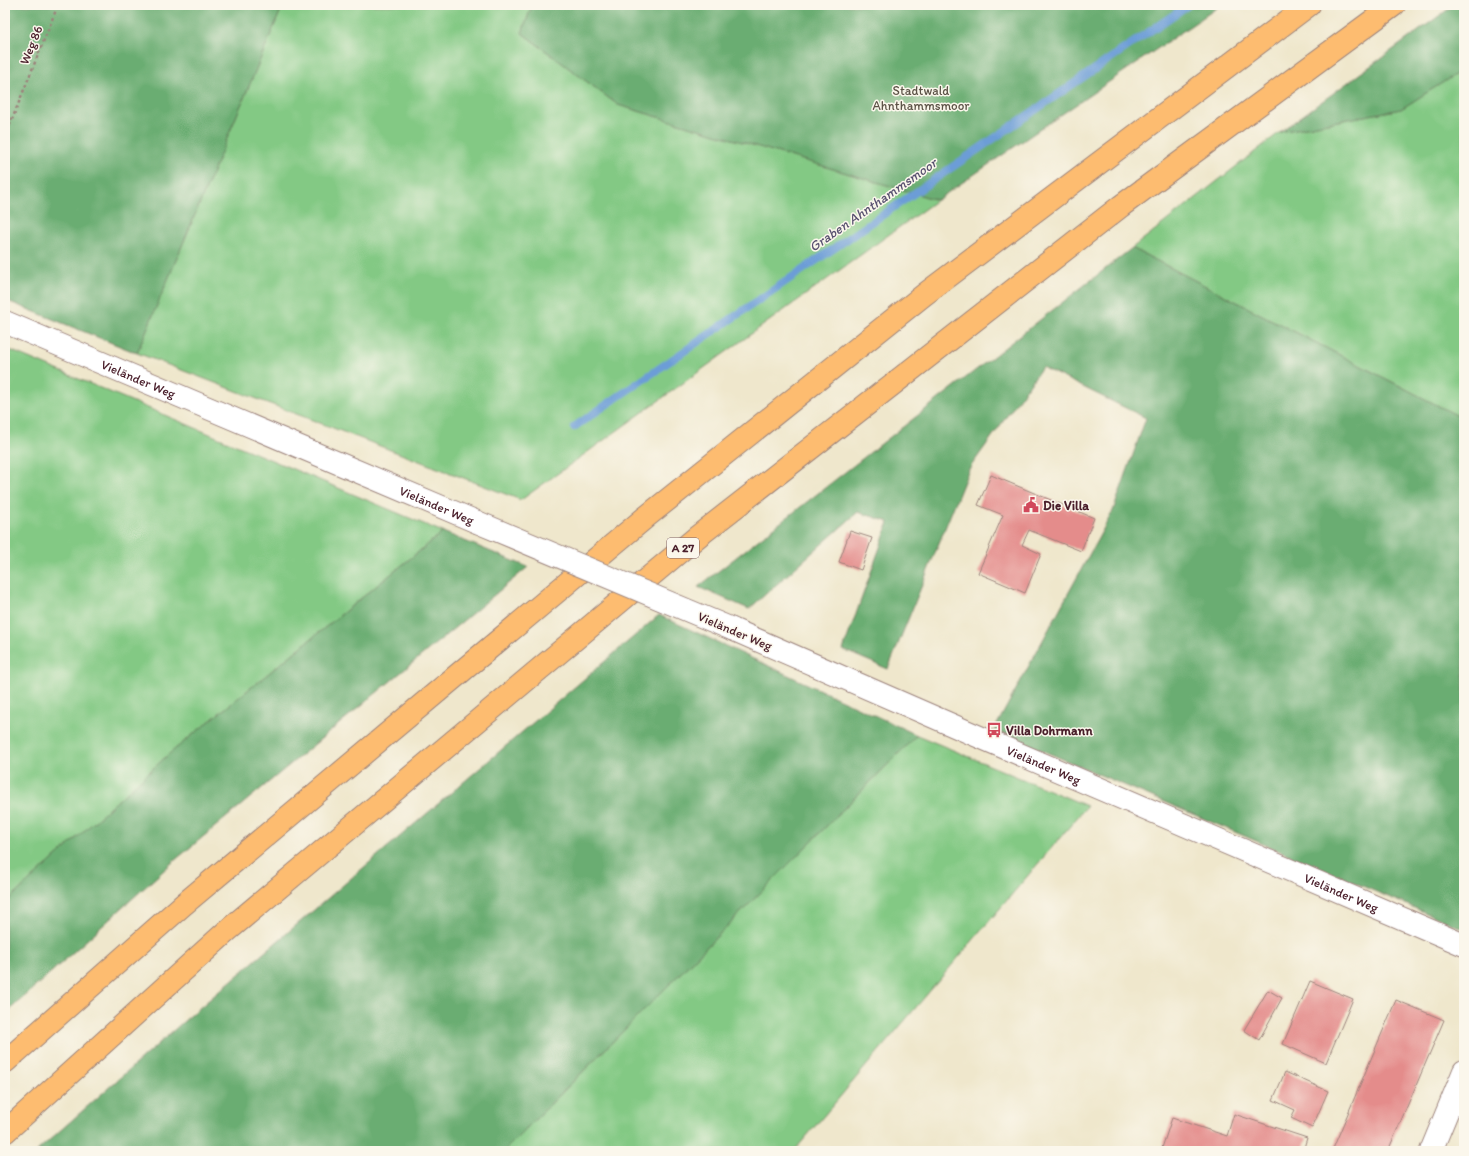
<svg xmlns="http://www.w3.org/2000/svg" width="1469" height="1156" font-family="Itim,sans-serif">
  <rect width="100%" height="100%" fill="#fbf7ec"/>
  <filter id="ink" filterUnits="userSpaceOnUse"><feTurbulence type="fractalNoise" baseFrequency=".025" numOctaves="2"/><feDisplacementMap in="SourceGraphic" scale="8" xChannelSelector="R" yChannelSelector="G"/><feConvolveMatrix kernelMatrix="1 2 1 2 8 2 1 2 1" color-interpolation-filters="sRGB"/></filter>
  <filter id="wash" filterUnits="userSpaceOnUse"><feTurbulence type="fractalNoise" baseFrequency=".012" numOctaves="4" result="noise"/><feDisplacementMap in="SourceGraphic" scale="16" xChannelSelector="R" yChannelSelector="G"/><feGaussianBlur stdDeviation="0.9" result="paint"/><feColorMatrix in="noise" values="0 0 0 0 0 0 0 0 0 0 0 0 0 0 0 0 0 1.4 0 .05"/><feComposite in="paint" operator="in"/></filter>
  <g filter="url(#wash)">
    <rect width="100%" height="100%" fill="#efe7cc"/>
    <g fill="#83c984" stroke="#667458">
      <polygon points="283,5 532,5 522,33 618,105 937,200 521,500 137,353"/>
      <polygon points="1464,69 1464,419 1132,248 1280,132 1401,109"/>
      <polygon points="5,348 443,532 169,754 5,903"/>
      <polygon points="917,735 1087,806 794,1151 504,1151"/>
    </g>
    <g fill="#6aad72" stroke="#5a664e">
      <polygon points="5,5 283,5 137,353 5,300"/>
      <polygon points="532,5 1221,5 937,200 618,105 522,33"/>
      <polygon points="1454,5 1464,5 1464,69 1401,109 1280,132"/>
      <polygon points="1132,248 1464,419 1464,929 994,730 1113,511 1146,418 1042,367 969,469 888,669 843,650 889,522 858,512 749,609 698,587"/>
      <polygon points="443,532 528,567 174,861 5,1014 5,903 169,754"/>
      <polygon points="659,615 917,735 504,1151 37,1151 183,1022"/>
    </g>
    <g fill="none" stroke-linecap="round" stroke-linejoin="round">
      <polyline stroke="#6c9dd7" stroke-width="8" points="574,427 1188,5"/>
    </g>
    <g id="blocks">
      <g fill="#e48c8b">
        <polygon points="991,475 1094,518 1081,551 1029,530 1022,545 1041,554 1025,593 978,573 1003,515 978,505"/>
        <polygon points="850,531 872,538 861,570 839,562"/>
        <polygon points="1310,981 1353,999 1326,1063 1283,1044"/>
        <polygon points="1268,990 1282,998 1259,1040 1244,1030"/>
        <polygon points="1396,1000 1444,1020 1388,1151 1332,1151"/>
        <polygon points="1285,1072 1328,1091 1312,1128 1291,1118 1295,1110 1273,1100"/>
        <polygon points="1234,1114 1307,1138 1303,1151 1161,1151 1172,1118 1227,1136"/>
      </g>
    </g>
  </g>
  <g filter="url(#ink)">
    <use href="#blocks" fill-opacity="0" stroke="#9c837c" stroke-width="1"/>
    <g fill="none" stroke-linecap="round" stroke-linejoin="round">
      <defs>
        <g id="minor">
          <path id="s1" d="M 5,322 L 477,522"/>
          <path id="s2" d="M 732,629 L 975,735 L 1464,945"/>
          <polyline points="1431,1151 1464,1071"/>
        </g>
        <g id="highway">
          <polyline points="5,1062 184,904 646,517 925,294 1309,5"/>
          <polyline points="5,1132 227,931 697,537 1121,206 1394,5"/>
        </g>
      </defs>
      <use href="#minor" stroke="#9c837c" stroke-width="24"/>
      <use href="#highway" stroke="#9c837c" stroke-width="24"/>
      <polyline stroke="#9c837c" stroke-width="2.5" stroke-dasharray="3 3" stroke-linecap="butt" points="5,137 58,5"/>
      <use href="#minor" stroke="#fff" stroke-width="22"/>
      <use href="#highway" stroke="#fdbc6f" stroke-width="22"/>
      <defs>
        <polyline id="minor-bridge" points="477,522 732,629"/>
      </defs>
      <use href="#minor-bridge" stroke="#9c837c" stroke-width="24" stroke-linecap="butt"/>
      <use href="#minor-bridge" stroke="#fff" stroke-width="22"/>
    </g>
  </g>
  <defs>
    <symbol id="civic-bare" viewBox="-9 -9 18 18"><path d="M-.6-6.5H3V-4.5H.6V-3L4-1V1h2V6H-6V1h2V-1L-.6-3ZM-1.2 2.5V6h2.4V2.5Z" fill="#d1495b" stroke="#fbf7ec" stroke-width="2.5" paint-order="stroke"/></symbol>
    <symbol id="bus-bare" viewBox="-9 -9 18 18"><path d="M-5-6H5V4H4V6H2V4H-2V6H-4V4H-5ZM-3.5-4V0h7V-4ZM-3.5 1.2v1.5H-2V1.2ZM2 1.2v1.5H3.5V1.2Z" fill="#d1495b" stroke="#fbf7ec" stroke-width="2.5" paint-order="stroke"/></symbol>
  </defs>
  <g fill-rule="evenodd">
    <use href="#civic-bare" x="1020" y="494" width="22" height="22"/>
    <use href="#bus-bare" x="983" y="719" width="22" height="22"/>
  </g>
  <g text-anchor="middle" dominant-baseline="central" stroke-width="3" stroke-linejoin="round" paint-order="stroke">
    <rect fill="#fbf7ec" stroke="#7f6065" stroke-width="1" x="667" y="538" width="32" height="20" rx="3"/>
    <g font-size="12" font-weight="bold" fill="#4a1f2b">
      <text x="683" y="548">A 27</text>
    </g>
    <g font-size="13" fill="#4a1f2b" stroke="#fbf7ec">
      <text transform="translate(31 45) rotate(-68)">Weg 86</text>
      <text stroke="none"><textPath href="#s1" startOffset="145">Vieländer Weg</textPath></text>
      <text stroke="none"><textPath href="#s1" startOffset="469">Vieländer Weg</textPath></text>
      <text transform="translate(735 631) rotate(23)">Vieländer Weg</text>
      <text stroke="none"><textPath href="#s2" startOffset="340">Vieländer Weg</textPath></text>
      <text stroke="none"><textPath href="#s2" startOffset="664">Vieländer Weg</textPath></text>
    </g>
    <g font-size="13" fill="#5b5246" stroke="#fbf7ec">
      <text x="921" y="90">Stadtwald<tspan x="921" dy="15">Ahnthammsmoor</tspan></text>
    </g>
    <g font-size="13" font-weight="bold" fill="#4a1f2b" stroke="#fbf7ec" text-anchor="start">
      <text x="1043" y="505">Die Villa</text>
      <text x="1006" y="730">Villa Dohrmann</text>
    </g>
    <g font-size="14" font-style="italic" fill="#585170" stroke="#fbf7ec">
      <text transform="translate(873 205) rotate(-35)">Graben Ahnthammsmoor</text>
    </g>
  </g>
  <rect width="1469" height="1156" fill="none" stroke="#fbf7ec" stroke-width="20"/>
</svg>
